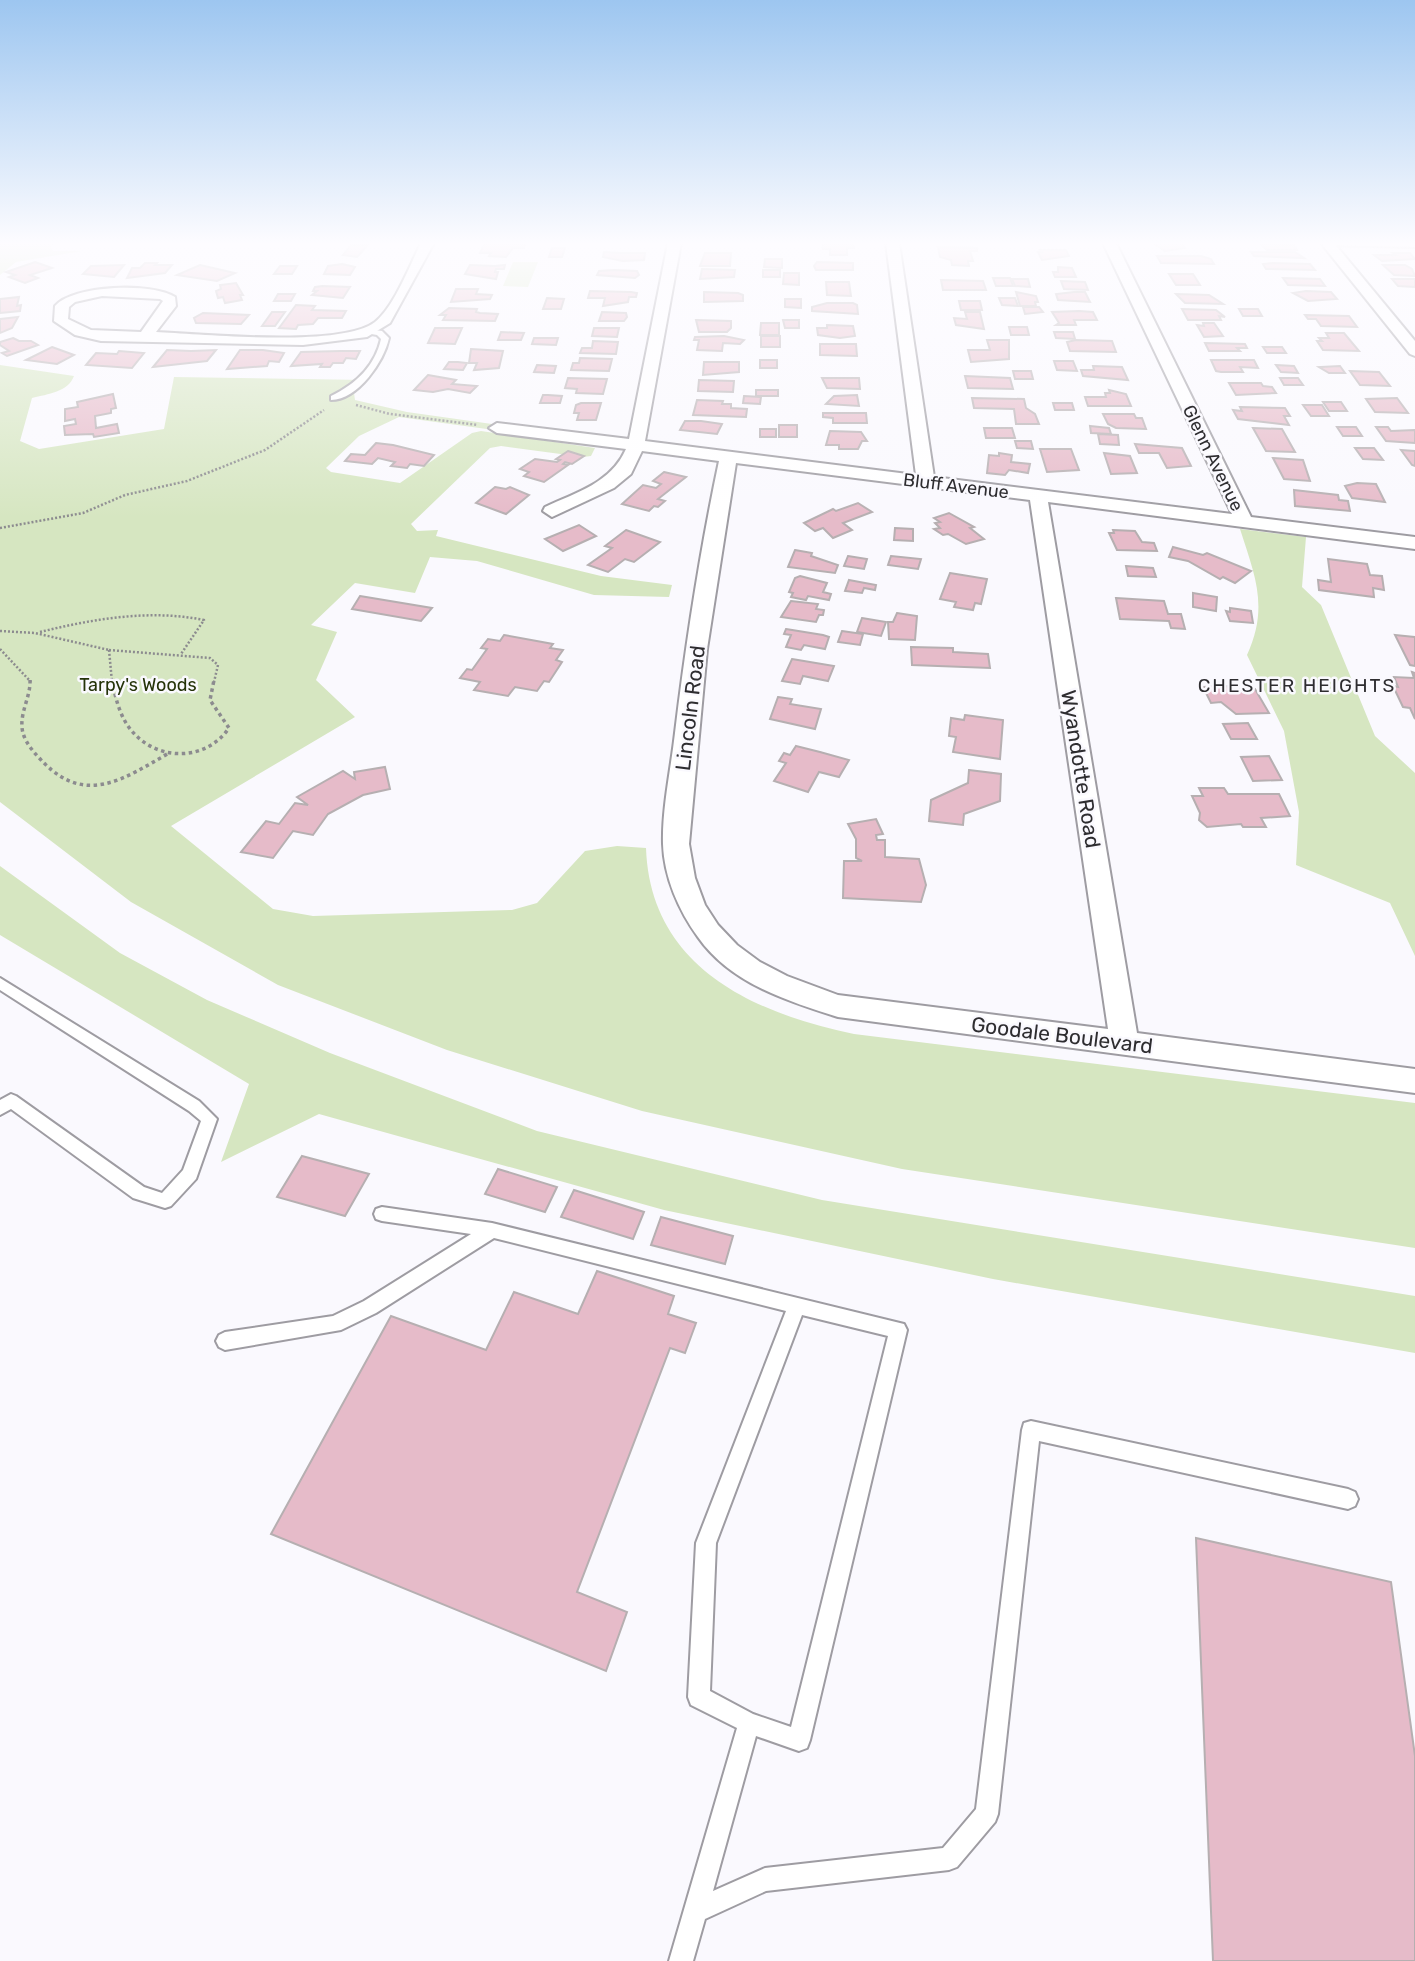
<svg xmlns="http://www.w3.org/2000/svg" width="1415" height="1961" font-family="Rubik,sans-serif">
  <rect width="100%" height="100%" fill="#faf9fe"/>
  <g fill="#d6e6c1">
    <polygon points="0,243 54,243 51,247 53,251 82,251 16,262 0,275"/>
    <polygon points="513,262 538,262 528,287 503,286"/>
    <path d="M 0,365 L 74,376 C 68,392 48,394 32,398 L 20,441 L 39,449 L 164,429 L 174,377 L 366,380 L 354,393 L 355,400 L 407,412 L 499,425 L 494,430 L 399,417 L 359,436 L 326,468 L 331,472 L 400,483 L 472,433 L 481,431 L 595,448 L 591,456 L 583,457 L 501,446 L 490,448 L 411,524 L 417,531 L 438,530 L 436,536 L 601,576 L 672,585 L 669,597 L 594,595 L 477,561 L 430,557 L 415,593 L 355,583 L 311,625 L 337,632 L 316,680 L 355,717 L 171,826 L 273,909 L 313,916 L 512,910 L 537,903 L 585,851 L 617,846 L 646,848 C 650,966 752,1013 854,1034 L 1415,1103 L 1415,1248 L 902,1169 L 642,1111 L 447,1050 L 278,985 L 131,902 L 0,802 Z"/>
    <path d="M 1240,529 L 1306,537 L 1302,587 L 1321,605 L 1375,736 L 1415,773 L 1415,956 L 1390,903 L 1296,865 L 1299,812 L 1284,731 L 1247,655 C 1269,607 1255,576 1240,529 Z"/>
    <polygon points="0,866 120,953 207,1000 330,1053 537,1131 822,1200 1415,1296 1415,1353 993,1279 664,1210 319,1114 221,1162 249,1084 0,935"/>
  </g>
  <g fill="#e6bbc9" stroke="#b6afb1" stroke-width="2">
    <polygon points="485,243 518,244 525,245 524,248 513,248 506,257 489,256 491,253 480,253"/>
    <polygon points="847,243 853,245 854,248 847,248 847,255 830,255 830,249 823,249 822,244"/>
    <polygon points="1153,243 1182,243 1185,248 1165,251"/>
    <polygon points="1260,244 1294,245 1297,250 1267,250"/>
    <polygon points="351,245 368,245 357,257 343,255"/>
    <polygon points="938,247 977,248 977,251 970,251 973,261 968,261 969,266 952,265 951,260 940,257"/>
    <polygon points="552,248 565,248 562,257 549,257"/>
    <polygon points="1040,250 1066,250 1069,256 1042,260 1038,252 1042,252"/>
    <polygon points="604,252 621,253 645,253 644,260 623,261 603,257"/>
    <polygon points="1251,252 1295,252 1304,258 1254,256"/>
    <polygon points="705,253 731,253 730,266 700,266"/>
    <polygon points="1393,253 1410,253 1415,259 1382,261 1374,255 1396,255"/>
    <polygon points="1157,256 1201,256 1211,259 1214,264 1161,263"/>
    <polygon points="765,259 782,259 782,268 764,267"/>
    <polygon points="35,262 52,268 30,275 38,278 25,283 9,277 15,275 6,272"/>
    <polygon points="817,262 853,263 853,270 816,270 814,266"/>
    <polygon points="145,263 157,263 155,265 172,265 165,273 127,278 132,268 140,268"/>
    <polygon points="1273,263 1310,264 1315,270 1266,269 1263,264"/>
    <polygon points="342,264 355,267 350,275 324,274 328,266"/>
    <polygon points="124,265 114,277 83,274 91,266"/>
    <polygon points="200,265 235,273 217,281 177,275"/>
    <polygon points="470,265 495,266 505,265 504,269 496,269 495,272 498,272 496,279 465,274"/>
    <polygon points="1383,265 1405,265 1412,269 1415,276 1394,275"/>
    <polygon points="280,266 297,266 292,274 274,274"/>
    <polygon points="1058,267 1072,268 1076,277 1055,277 1053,272 1058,272"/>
    <polygon points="702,269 735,270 734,277 700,279"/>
    <polygon points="614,270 637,271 639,275 635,278 597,275 599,271"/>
    <rect x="763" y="270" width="17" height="7"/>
    <polygon points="784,273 799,273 799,285 783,284"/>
    <polygon points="1169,274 1193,274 1200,285 1176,285"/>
    <polygon points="993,278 1010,278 1013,286 996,286"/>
    <polygon points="1283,278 1320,279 1325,286 1288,285"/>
    <polygon points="1012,279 1028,279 1030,287 1015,286"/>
    <polygon points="1392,279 1415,279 1415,287 1398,286"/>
    <polygon points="941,280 983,281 986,290 943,290"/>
    <polygon points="1061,281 1085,282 1088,290 1064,289"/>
    <polygon points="826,282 849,282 851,296 827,295"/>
    <polygon points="236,283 243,295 240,295 242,300 225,303 223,297 218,298 216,291 221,289 220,285"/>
    <polygon points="315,287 322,286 350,287 343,298 312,295 317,291 313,291"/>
    <polygon points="456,289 478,289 476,294 492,295 490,299 451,302"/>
    <polygon points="590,291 631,292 637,293 636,297 629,297 628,302 603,306 605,298 588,298"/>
    <polygon points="1306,291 1331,292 1337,299 1308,301 1293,293"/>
    <polygon points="704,292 738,293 743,295 743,301 704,302"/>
    <polygon points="1016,292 1036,296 1038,302 1035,302 1036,306 1020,306"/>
    <polygon points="1074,292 1085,292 1090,302 1058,300 1056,294"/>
    <polygon points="278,294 295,294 291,301 274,301"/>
    <polygon points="1176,294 1209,295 1223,304 1185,303"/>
    <polygon points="19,297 17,306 21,305 20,311 0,313 0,299"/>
    <polygon points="547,298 564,299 561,309 543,309"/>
    <polygon points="999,298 1015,298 1018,306 1002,305"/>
    <polygon points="785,299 801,299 801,308 785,307"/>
    <polygon points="959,301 980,301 982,310 961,310"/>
    <polygon points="827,303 853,303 857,305 858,314 812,311 812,307"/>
    <polygon points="296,305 315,306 312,310 346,311 342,318 318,318 313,324 298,325 296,329 279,328"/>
    <polygon points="1023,307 1039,307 1043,312 1025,314"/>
    <polygon points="449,308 477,309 476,312 480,313 498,314 495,321 443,320 446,315 440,315"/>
    <polygon points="1182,309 1216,310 1225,317 1219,316 1221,320 1188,320"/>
    <polygon points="1239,309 1258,309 1262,316 1243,316"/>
    <polygon points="1079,311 1093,312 1097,320 1074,320 1076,325 1056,325 1059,323 1052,312"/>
    <polygon points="272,312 285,312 275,326 262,326"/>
    <polygon points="602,312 626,313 627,317 624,321 599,321"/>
    <polygon points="965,312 980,312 984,329 956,325 954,318 967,319"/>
    <polygon points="203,313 249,315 241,324 196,323 194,318"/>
    <polygon points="1305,315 1349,316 1357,327 1321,326 1316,319 1308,319"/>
    <polygon points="18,317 12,328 0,333 0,319"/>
    <polygon points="696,320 731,321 731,328 727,332 699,332"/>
    <polygon points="783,320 799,320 799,328 785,328"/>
    <polygon points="761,323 779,323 779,335 760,335"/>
    <polygon points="1203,323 1214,323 1223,336 1204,337 1197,325 1204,326"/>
    <polygon points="827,325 853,326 855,336 840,338 818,335 817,328 827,328"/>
    <polygon points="1009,327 1027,327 1029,335 1011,335"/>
    <polygon points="435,328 462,328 455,344 428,343"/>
    <polygon points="594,328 619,328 617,337 592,336"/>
    <polygon points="501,332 524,333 521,340 498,340"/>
    <polygon points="1054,332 1073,332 1075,339 1056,338"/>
    <polygon points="1326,333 1344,333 1359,351 1323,350 1317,341 1322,341 1319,338 1329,338"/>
    <rect x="761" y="336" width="19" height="11"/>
    <polygon points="695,337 724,336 744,340 740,344 723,343 722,351 697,350 699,340 694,340"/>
    <polygon points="13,338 19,341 31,341 38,345 7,356 2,353 9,351 0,345 0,342"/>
    <polygon points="534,338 558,338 556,345 532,344"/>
    <polygon points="987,340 1009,340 1009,359 971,362 968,350 990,350"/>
    <polygon points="1076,340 1112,341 1116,352 1070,351 1067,342"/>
    <polygon points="593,341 618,342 616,354 580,353 582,348 592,348"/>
    <polygon points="1205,343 1245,344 1247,348 1237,348 1240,351 1209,351"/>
    <polygon points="820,344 856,344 857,356 820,355"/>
    <polygon points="52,347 74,355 57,364 26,360"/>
    <polygon points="1263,347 1282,347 1286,353 1267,353"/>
    <polygon points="471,349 503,351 499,368 474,370 477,363 469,363"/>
    <polygon points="167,350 191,351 216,350 207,361 153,367"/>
    <polygon points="240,350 263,350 284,353 279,362 269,361 267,366 227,369"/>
    <polygon points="119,351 144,353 132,368 86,365 96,353 117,354"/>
    <polygon points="341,351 360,351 356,359 346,358 343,363 333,363 330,367 320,367 322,364 291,366 301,352"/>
    <polygon points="580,358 612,359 609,371 571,370 573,363 579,363"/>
    <rect x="760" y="360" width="17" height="8"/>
    <polygon points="1211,360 1254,360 1258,368 1240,367 1243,372 1221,372 1216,371"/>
    <polygon points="1054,361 1073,361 1077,371 1057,370"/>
    <polygon points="449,362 458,362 467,363 463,370 444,369"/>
    <polygon points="704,362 739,362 739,372 703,375"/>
    <polygon points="537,365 556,366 554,373 534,372"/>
    <polygon points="1276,365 1294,366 1298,373 1281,372"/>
    <polygon points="1093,366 1122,367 1128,380 1083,376 1081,370 1094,370"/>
    <polygon points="1340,366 1345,373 1329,373 1319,367"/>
    <polygon points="1013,371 1031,371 1033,379 1015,379"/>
    <polygon points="1350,371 1379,372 1390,386 1360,385"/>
    <polygon points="428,375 456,380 452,384 477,386 470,393 448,389 433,392 414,390"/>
    <polygon points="965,376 1010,378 1013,389 968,388"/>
    <polygon points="568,378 607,379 603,394 576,393 577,389 565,388"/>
    <polygon points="822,378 859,378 860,389 827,388"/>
    <polygon points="1280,378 1298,378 1303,385 1284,385"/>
    <polygon points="699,380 734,381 733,392 698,391"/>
    <polygon points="1229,383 1261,383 1263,386 1272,387 1276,393 1236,395"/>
    <rect x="756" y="390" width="22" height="6"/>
    <polygon points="1109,390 1126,394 1131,406 1088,406 1085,397 1106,397 1105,393 1110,393"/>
    <polygon points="113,394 116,408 111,409 111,413 95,416 96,428 117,424 119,433 94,437 93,434 65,435 64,426 76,424 75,419 65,421 65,409 78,407 77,402"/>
    <polygon points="543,395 548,395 562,396 560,403 540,403"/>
    <polygon points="857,395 859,406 826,404 834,396"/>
    <polygon points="744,396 761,397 760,404 743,403"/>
    <polygon points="972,398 1024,399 1026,408 1035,414 1039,424 1016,424 1014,409 974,408"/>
    <polygon points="1397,398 1408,413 1375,412 1366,399"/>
    <polygon points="697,400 723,401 722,404 731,404 731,408 747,409 746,417 693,415"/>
    <polygon points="1323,402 1341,402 1347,411 1329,411"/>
    <polygon points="581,403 601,403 596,420 577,420 579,413 574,413 576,405"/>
    <polygon points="1053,403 1072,403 1074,410 1055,410"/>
    <polygon points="1303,405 1322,405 1329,416 1311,416"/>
    <polygon points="1240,407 1285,408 1290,416 1284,416 1289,425 1238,419 1233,410 1242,411"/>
    <polygon points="823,413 866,413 867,423 833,423 833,418 823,417"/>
    <polygon points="1103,414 1134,414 1136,418 1142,418 1146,429 1116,428 1108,424"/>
    <polygon points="685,421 701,421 722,424 717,434 680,430"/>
    <rect x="779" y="425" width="18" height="12"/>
    <polygon points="1090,426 1109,428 1111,434 1091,433"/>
    <polygon points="1337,427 1356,427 1362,436 1343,436"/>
    <polygon points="1376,427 1388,427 1391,431 1415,430 1415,443 1386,441"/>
    <polygon points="984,428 1012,428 1015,438 986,438"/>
    <polygon points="1253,428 1282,429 1295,452 1266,451"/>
    <rect x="760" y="429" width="16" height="8"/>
    <polygon points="830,431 861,432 867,441 862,441 858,449 839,449 839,445 826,445"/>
    <polygon points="1098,434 1118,435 1119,445 1100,444"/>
    <polygon points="1015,441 1031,441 1033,449 1017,448"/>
    <polygon points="376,443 393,445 434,455 424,466 410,464 407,468 391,466 395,462 378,458 372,464 345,461 351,454 365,455"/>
    <polygon points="1135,444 1182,448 1191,466 1167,468 1159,453 1139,453"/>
    <polygon points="1355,448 1374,448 1383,460 1363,459"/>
    <polygon points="1040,449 1071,449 1079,470 1047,472"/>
    <polygon points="1401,450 1415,451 1415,466 1412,465"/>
    <polygon points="568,451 584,456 572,464 565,462 563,464 568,465 544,482 524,476 529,472 520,469 535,459 557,462 560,460 556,459"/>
    <polygon points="999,453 1012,455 1011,462 1030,464 1028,473 1009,470 1005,475 987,473 989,455 999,456"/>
    <polygon points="1104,453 1130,456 1137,473 1111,474"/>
    <polygon points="1273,458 1303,460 1310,481 1284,479"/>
    <polygon points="664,472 686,477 658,499 665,501 658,507 654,506 649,511 622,504 643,485 656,488 661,484 653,481"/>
    <polygon points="1357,483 1376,484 1385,502 1352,498 1345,486"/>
    <polygon points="495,487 506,489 510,487 529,495 506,514 476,503"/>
    <polygon points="1294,490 1338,495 1339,500 1348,501 1350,511 1295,506"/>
    <polygon points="858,503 872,512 843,523 852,530 833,538 823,528 815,531 804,523 833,509 836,511"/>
    <polygon points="949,513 974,527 970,528 984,539 966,544 948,534 943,535 934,529 940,528 935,523 940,522 934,518"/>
    <polygon points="579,525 596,536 563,551 545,539"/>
    <polygon points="895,528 913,529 913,541 894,540"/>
    <polygon points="626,530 660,542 634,562 625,559 608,572 588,565 612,548 605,546"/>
    <polygon points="1113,530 1135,531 1142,542 1154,543 1157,551 1117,550 1109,533 1114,533"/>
    <polygon points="1173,547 1203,555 1207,553 1251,571 1235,583 1223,577 1220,579 1188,561 1169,557"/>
    <polygon points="795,550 812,553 811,556 838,565 835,573 788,567"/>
    <polygon points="848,556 867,559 864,569 844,566"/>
    <polygon points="891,556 921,559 918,569 888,565"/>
    <polygon points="1328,559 1367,564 1370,575 1382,576 1384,590 1373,588 1374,597 1319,590 1318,580 1331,582"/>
    <polygon points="1126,566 1153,568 1156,577 1128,576"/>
    <polygon points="950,573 987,579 981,604 975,603 973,610 954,607 956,602 940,599"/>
    <polygon points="800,576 827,583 823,592 831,594 829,600 808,596 806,600 791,597 793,593 789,592 795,578"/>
    <polygon points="849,580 876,585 875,590 864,588 862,593 845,591"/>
    <polygon points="1193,593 1217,597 1216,611 1193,607"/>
    <polygon points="360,596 432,608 421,621 352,609"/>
    <polygon points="1116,598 1164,601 1168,614 1181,614 1185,629 1171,628 1169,621 1120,619"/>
    <polygon points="791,601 818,604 816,609 824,610 823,615 819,615 816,622 781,617"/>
    <polygon points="1230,608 1251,611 1253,623 1230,621 1226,611 1230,612"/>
    <polygon points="897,613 917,616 915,640 889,639 888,622 893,622"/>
    <polygon points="862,618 886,622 881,636 857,632"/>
    <polygon points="786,629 823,635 829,637 825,649 804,645 801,650 786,647 791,635 784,634"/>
    <polygon points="842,631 863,634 860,645 838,642"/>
    <polygon points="504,635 553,644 550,648 563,650 556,660 562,662 549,682 544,681 537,691 515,687 508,696 474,690 480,682 460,678 467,669 472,670 487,649 481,648 488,639 500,641"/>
    <polygon points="1395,635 1415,637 1415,666 1410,665"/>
    <polygon points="911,647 953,648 953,652 988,654 990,668 912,665"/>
    <polygon points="792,659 834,666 828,681 803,676 800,684 782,681"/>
    <polygon points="1412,672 1415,673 1415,719 1410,708 1403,707 1393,686 1398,687 1394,677 1414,678"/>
    <polygon points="1232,686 1234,690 1255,689 1269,713 1236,714 1221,702 1211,703 1203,687"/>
    <polygon points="778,697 792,699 790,704 821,709 815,729 770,719"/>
    <polygon points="965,715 1003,720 1000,759 953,752 956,737 949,736 951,718 964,720"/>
    <polygon points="1248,723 1257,739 1231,739 1223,724"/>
    <polygon points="796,746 820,752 849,760 839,777 819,772 808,792 774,781 786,763 779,761 784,753 790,755"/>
    <polygon points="1269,756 1282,780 1253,781 1241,757"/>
    <polygon points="385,767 390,789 363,795 328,814 313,835 293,831 273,858 241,852 266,821 279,824 295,803 308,805 297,797 343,771 355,779 354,772"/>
    <polygon points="969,770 1001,774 1000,801 964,814 963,825 929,821 931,800 968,783"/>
    <polygon points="1199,788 1224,788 1228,794 1279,794 1290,816 1261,818 1266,827 1243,827 1241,824 1207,827 1199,820 1200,813 1192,796 1203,796"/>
    <polygon points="876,819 883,834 876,835 877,840 885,840 885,857 919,859 926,885 921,902 843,898 844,861 862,861 856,858 856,839 848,824"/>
    <polygon points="302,1156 369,1174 345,1216 277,1197"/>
    <polygon points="498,1169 557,1187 545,1212 485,1194"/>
    <polygon points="574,1190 644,1212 633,1239 561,1217"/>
    <polygon points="661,1217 733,1236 725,1264 651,1245"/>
    <polygon points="597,1271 674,1296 668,1314 696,1323 685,1353 670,1348 577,1592 627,1612 606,1671 271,1534 391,1316 486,1350 514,1292 578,1314"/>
    <polygon points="1196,1538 1391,1582 1415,1756 1415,1961 1213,1961"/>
  </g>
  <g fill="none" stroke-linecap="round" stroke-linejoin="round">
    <defs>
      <g id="lane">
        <polygon points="1328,243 1415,243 1415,247 1331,245"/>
        <path d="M 366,329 L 382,331 L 389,338 C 384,361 358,400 331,400 L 331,396 C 356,384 375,366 381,339 L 377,335 L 366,333 Z"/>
        <polygon points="0,978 199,1101 217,1119 196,1179 171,1206 165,1208 133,1198 11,1109 0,1115 0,1100 11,1094 16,1096 144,1187 162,1193 183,1170 201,1121 189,1111 0,990"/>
        <path d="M 382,1207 L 492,1223 L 904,1324 L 907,1330 L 810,1740 L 807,1748 L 799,1751 L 756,1736 L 713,1891 L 765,1868 L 943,1848 L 976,1809 L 1022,1430 L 1024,1423 L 1031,1421 L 1348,1489 L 1355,1492 L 1358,1499 L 1355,1506 L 1348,1509 L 1039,1441 L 998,1814 L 995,1822 L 957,1867 L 949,1870 L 766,1891 L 705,1919 L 693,1961 L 669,1961 L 737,1728 L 691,1705 L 688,1697 L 696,1543 L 786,1311 L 494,1238 L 376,1313 L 341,1330 L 225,1350 L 219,1347 L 216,1341 L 219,1335 L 225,1332 L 333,1316 L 364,1301 L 471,1234 L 382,1221 L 376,1219 L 374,1214 L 376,1209 ZM 802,1315 L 888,1336 L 791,1727 L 753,1714 L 710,1691 L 716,1543 Z"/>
      </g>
      <g id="street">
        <path d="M 421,243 L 434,243 L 390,323 L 367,337 L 303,345 L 101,341 L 75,335 L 54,321 L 55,306 C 72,285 153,282 175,297 L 176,306 L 156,332 C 202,334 341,348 375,322 C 394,307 410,265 421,243 ZM 102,296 L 160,299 L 163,301 L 141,332 L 91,330 L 68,319 L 69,307 L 75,302 Z"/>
        <path d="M 668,243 L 681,243 L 645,441 L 916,475 L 886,243 L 899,243 L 934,477 L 1232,514 L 1103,243 L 1116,243 L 1251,517 L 1415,537 L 1415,549 L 1048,502 L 1137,1033 L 1415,1069 L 1415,1093 L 838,1017 C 787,1001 730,983 698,937 C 679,911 664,877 663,844 C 662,808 671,769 675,733 C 686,642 700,551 719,461 L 642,451 L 631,474 L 614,488 L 552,517 L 543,511 L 545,507 C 577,492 611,483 626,449 L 497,433 L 489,428 L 497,423 L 629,439 ZM 736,463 L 1030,500 L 1108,1029 L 838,995 L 787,976 L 760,962 L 737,945 L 718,925 L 705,905 L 695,878 L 689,844 L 707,649 Z"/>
        <polygon points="1321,243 1334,243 1415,341 1415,356 1410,354"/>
      </g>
    </defs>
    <use href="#lane" stroke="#9e9ca2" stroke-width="4"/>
    <use href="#street" stroke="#9e9ca2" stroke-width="4"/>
    <g stroke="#8c8b8f" stroke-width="2.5" stroke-dasharray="2 2" stroke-linecap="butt">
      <polyline points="356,405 390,414 478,425"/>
      <polyline points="0,528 83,513 125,495 187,481 265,450 324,410"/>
      <polyline points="0,631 35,633 109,650"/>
      <path d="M 40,632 C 93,619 150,609 204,620 L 181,654"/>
      <polyline points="0,649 31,682"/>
      <polyline points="109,650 210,658 218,665 214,682"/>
      <polyline points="109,650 112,682"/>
    </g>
    <g stroke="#8c8b8f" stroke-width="3.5" stroke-dasharray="3.5 3.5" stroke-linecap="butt">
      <path d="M 30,680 C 31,697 18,715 23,733 C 26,744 36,755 44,763 C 87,806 125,778 169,753"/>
      <path d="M 112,680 C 115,696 119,713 128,726 C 153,762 205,763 229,728 L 210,700 L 214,680"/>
    </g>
    <use href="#lane" fill="#fff" fill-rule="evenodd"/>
    <use href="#street" fill="#fff" fill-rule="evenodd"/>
  </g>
  <linearGradient id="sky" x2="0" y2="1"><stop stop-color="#9dc6f0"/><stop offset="0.47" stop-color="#fdfcff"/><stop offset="1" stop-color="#fdfcff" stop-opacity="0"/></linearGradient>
  <rect width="1415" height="518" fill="url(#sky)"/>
  <g text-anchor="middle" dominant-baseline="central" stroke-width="5" stroke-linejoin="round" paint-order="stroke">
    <g font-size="18" fill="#2e2d30" stroke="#faf9fe">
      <text transform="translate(1213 458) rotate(64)">Glenn Avenue</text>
      <text transform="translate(956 486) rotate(7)">Bluff Avenue</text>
    </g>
    <g font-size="18" fill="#253309" stroke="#faf9fe">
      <text x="138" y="685">Tarpy's Woods</text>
    </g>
    <g font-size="19" letter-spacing="2" fill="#2e2d30" stroke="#faf9fe">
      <text x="1297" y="685">CHESTER HEIGHTS</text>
    </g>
    <g font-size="21" fill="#2e2d30" stroke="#faf9fe">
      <text transform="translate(690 708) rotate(-83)">Lincoln Road</text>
      <text transform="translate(1081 769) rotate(81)">Wyandotte Road</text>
      <text transform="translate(1062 1035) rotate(7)">Goodale Boulevard</text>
    </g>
  </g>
</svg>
